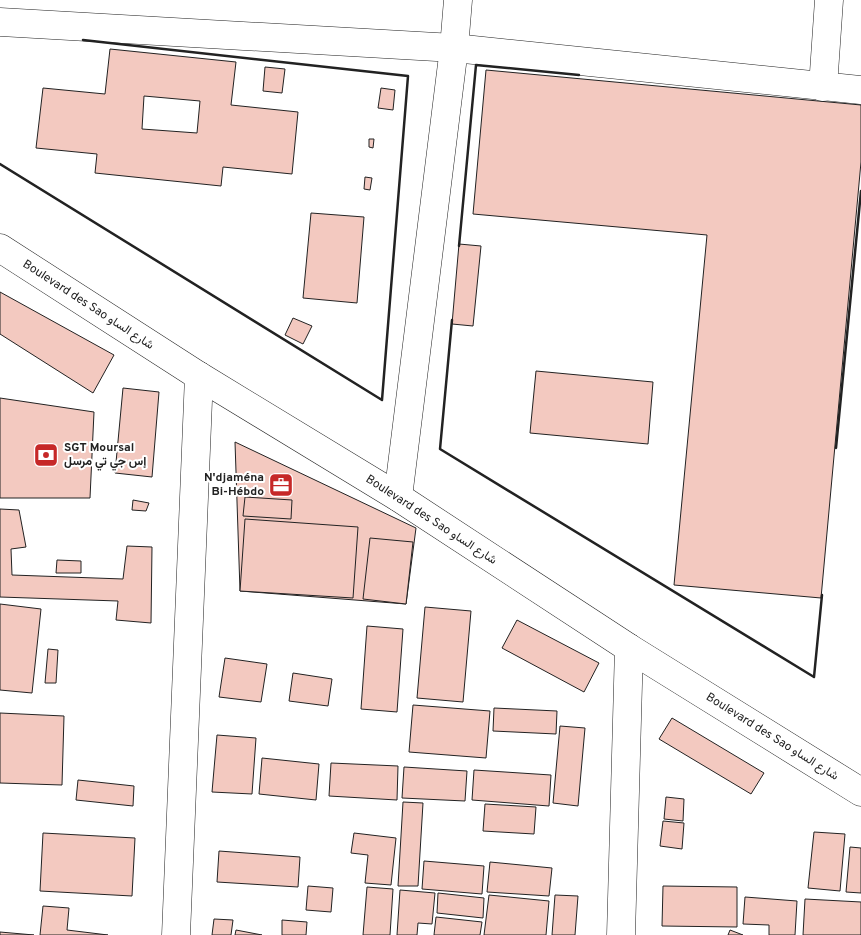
<svg xmlns="http://www.w3.org/2000/svg" width="861" height="935" font-family="Overpass,Vazirmatn,sans-serif">
  <rect width="100%" height="100%" fill="#fff"/>
  <g fill="#f3c9c0" stroke="#222" fill-rule="evenodd">
    <path d="M 110,49 L 236,62 L 231,105 L 298,112 L 292,174 L 223,167 L 221,186 L 95,173 L 97,154 L 36,148 L 43,88 L 105,94 ZM 144,96 L 200,101 L 197,133 L 142,129 Z"/>
    <polygon points="265,67 285,69 282,93 263,91"/>
    <polygon points="486,70 861,105 861,162 821,598 674,585 707,235 473,214"/>
    <polygon points="381,88 395,90 393,110 378,108"/>
    <polygon points="369,139 374,139 373,148 369,147"/>
    <polygon points="365,177 372,178 370,190 364,189"/>
    <polygon points="311,213 364,217 357,303 303,298"/>
    <polygon points="459,244 481,246 473,326 452,324"/>
    <polygon points="0,292 114,355 93,393 0,334"/>
    <polygon points="293,318 312,326 303,344 285,335"/>
    <polygon points="536,371 653,382 648,444 530,433"/>
    <polygon points="123,388 159,392 152,477 115,473"/>
    <polygon points="0,398 94,412 90,498 0,498"/>
    <polygon points="235,442 416,528 406,604 240,591"/>
    <polygon points="245,497 292,500 291,519 243,516"/>
    <polygon points="133,500 149,503 146,511 132,510"/>
    <polygon points="0,509 19,510 26,547 11,549 12,575 123,579 127,546 152,547 151,623 116,620 118,601 0,597"/>
    <polygon points="245,519 358,527 353,598 240,591"/>
    <polygon points="370,538 413,542 406,604 363,599"/>
    <polygon points="57,560 81,561 81,573 56,573"/>
    <polygon points="0,604 41,609 32,693 0,690"/>
    <polygon points="425,607 471,611 463,702 417,698"/>
    <polygon points="517,620 599,663 584,692 502,648"/>
    <polygon points="367,626 403,629 397,712 361,709"/>
    <polygon points="48,649 58,650 56,683 45,683"/>
    <polygon points="225,658 267,664 261,702 219,697"/>
    <polygon points="293,673 332,679 328,706 289,701"/>
    <polygon points="413,705 490,711 486,758 409,752"/>
    <polygon points="494,708 557,711 556,734 493,731"/>
    <polygon points="0,713 64,716 62,785 0,783"/>
    <polygon points="672,718 764,773 751,794 659,739"/>
    <polygon points="560,726 585,728 578,806 553,803"/>
    <polygon points="217,735 256,738 252,794 212,792"/>
    <polygon points="262,758 319,764 316,800 259,794"/>
    <polygon points="331,763 398,766 397,800 329,796"/>
    <polygon points="404,767 467,771 465,801 402,798"/>
    <polygon points="474,770 551,775 549,806 472,800"/>
    <polygon points="78,780 134,786 133,806 76,800"/>
    <polygon points="666,797 684,799 683,821 664,819"/>
    <polygon points="403,802 423,803 418,886 398,886"/>
    <polygon points="485,804 536,807 534,834 483,831"/>
    <polygon points="663,821 684,823 682,849 660,846"/>
    <polygon points="814,832 845,834 840,891 808,888"/>
    <polygon points="43,833 135,838 132,896 40,891"/>
    <polygon points="354,833 396,838 391,885 365,883 368,855 351,853"/>
    <polygon points="850,847 861,848 861,893 846,892"/>
    <polygon points="219,851 300,857 298,887 217,882"/>
    <polygon points="424,861 484,866 482,894 422,889"/>
    <polygon points="490,862 552,868 549,896 487,892"/>
    <polygon points="308,886 333,888 331,912 306,910"/>
    <polygon points="663,886 737,887 737,927 662,926"/>
    <polygon points="367,887 393,889 390,935 363,935"/>
    <polygon points="400,890 435,893 432,924 418,923 417,935 397,935"/>
    <polygon points="438,893 484,898 483,918 437,913"/>
    <polygon points="489,895 549,901 546,935 484,935"/>
    <polygon points="555,895 578,896 575,935 552,935"/>
    <polygon points="745,897 797,901 795,935 769,935 769,925 743,924"/>
    <polygon points="805,899 861,902 861,935 803,935"/>
    <polygon points="43,906 69,908 67,930 108,935 40,935"/>
    <polygon points="436,917 482,922 480,935 434,935"/>
    <polygon points="214,919 233,920 231,935 212,935"/>
    <polygon points="282,920 307,922 306,935 282,935"/>
    <polygon points="236,930 262,935 235,935"/>
    <polygon points="730,930 743,935 728,935"/>
    <polygon points="0,932 34,935 0,935"/>
  </g>
  <g fill="none" stroke-linecap="round" stroke-linejoin="round">
    <defs>
      <g id="minor">
        <polyline points="0,22 454,48 861,90"/>
        <polyline points="823,87 829,0"/>
        <polyline points="0,248 199,376 398,497 629,648 861,792"/>
        <polyline points="398,497 454,48 458,0"/>
        <polyline points="176,935 199,376"/>
        <polyline points="621,935 629,648"/>
      </g>
    </defs>
    <use href="#minor" stroke="#222" stroke-width="29"/>
    <use href="#minor" stroke="#fff" stroke-width="28"/>
    <g stroke="#222" stroke-width="2.5">
      <polyline points="0,164 382,400 408,76 83,40"/>
      <polyline points="459,246 476,65 579,75"/>
      <polyline points="452,320 440,449 814,677 822,595"/>
      <polyline points="836,448 861,191"/>
    </g>
  </g>
  <defs>
    <symbol id="bank-square" viewBox="-11 -11 22 22"><rect x="-9" y="-9" width="18" height="18" rx="4" fill="#c62828" stroke="#fff"/><path d="M-6-4H6V4H-6ZM0-2.3a2.3 2.3 0 1 0 0 4.6a2.3 2.3 0 1 0 0-4.6Z" fill="#fff"/></symbol>
    <symbol id="office-square" viewBox="-11 -11 22 22"><rect x="-9" y="-9" width="18" height="18" rx="4" fill="#c62828" stroke="#fff"/><path d="M-6-3h4V-5.5h4V-3h4V5H-6ZM-1-4.5V-3h2v-1.5ZM-6 0V1H6V0Z" fill="#fff"/></symbol>
  </defs>
  <g fill-rule="evenodd">
    <use href="#bank-square" x="32" y="441" width="28" height="28"/>
    <use href="#office-square" x="267" y="471" width="28" height="28"/>
  </g>
  <g text-anchor="middle" dominant-baseline="central" stroke-width="4" stroke-linejoin="round" paint-order="stroke">
    <g font-size="12" fill="#222" stroke="#fff">
      <text transform="translate(88 305) rotate(33)">Boulevard des Sao شارع الساو</text>
      <text transform="translate(431 520) rotate(33)">Boulevard des Sao شارع الساو</text>
      <text transform="translate(772 737) rotate(32)">Boulevard des Sao شارع الساو</text>
    </g>
    <g font-size="12" font-weight="bold" fill="#222" stroke="#fff" text-anchor="start">
      <text x="64" y="448">SGT Moursal<tspan x="64" dy="14">إس جي تي مرسل</tspan></text>
      <text x="264" y="478" text-anchor="end">N'djaména<tspan x="264" dy="14">Bi-Hébdo</tspan></text>
    </g>
  </g>
</svg>
